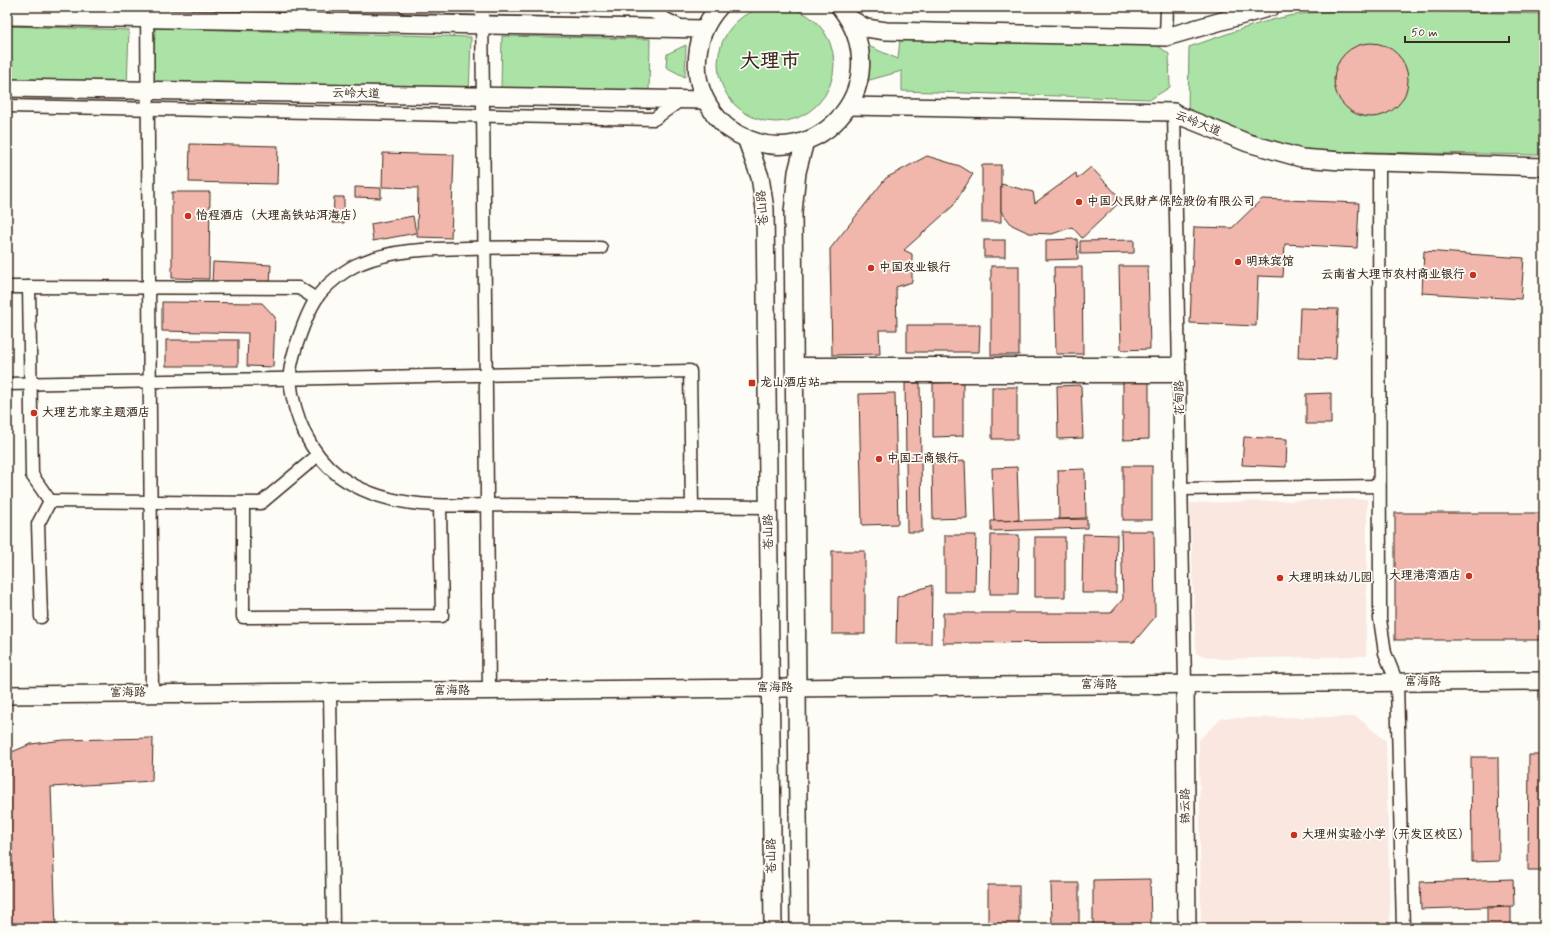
<svg xmlns="http://www.w3.org/2000/svg" width="1551" height="935" font-family="Mynerve,'LXGW WenKai TC',sans-serif">
  <rect width="100%" height="100%" fill="#fdfcf7"/>
  <filter id="ink" filterUnits="userSpaceOnUse"><feTurbulence type="fractalNoise" baseFrequency=".025" numOctaves="2"/><feDisplacementMap in="SourceGraphic" scale="8" xChannelSelector="R" yChannelSelector="G"/><feConvolveMatrix kernelMatrix="1 2 1 2 8 2 1 2 1" color-interpolation-filters="sRGB"/></filter>
  <g filter="url(#ink)">
    <g fill="#f9e7e0">
      <polygon points="1367,499 1366,656 1220,659 1196,654 1190,503"/>
      <polygon points="1357,717 1386,741 1390,928 1201,928 1199,740 1222,718"/>
    </g>
    <g fill="#abe3a7" stroke="#738662">
      <circle cx="776" cy="64" r="58"/>
      <path d="M 1371,10 L 1544,14 L 1544,155 L 1313,151 L 1287,146 L 1188,113 L 1189,47 C 1222,36 1255,23 1289,16 C 1316,11 1344,11 1371,10 Z"/>
      <polygon points="7,26 129,30 127,89 7,85"/>
      <polygon points="155,28 471,37 469,96 153,87"/>
      <polygon points="502,36 650,39 649,93 501,89"/>
      <polygon points="900,39 1153,42 1169,54 1170,87 1151,99 902,91 902,71 866,81 866,45 898,59"/>
      <polygon points="686,45 685,77 666,67 667,54"/>
    </g>
    <g fill="#f1b7ac" stroke="#3b2a1e">
      <circle cx="1371" cy="80" r="37"/>
      <polygon points="190,144 278,146 277,184 189,182"/>
      <polygon points="383,153 454,155 451,238 417,237 418,188 382,187"/>
      <polygon points="927,156 960,166 973,174 953,206 904,250 912,254 912,282 896,287 897,330 879,330 880,354 832,355 830,249 886,178"/>
      <rect x="982" y="165" width="19" height="57"/>
      <polygon points="1091,167 1122,200 1082,238 1072,227 1052,234 1029,233 1012,225 1001,211 1001,184 1033,192 1035,203 1076,173 1077,179"/>
      <polygon points="355,187 381,188 381,198 355,197"/>
      <polygon points="172,192 210,192 209,279 172,278"/>
      <polygon points="334,197 344,197 344,223 333,223"/>
      <polygon points="1262,199 1359,203 1357,248 1285,244 1283,277 1258,276 1256,326 1190,323 1194,227 1232,228"/>
      <polygon points="413,216 416,233 373,241 371,224"/>
      <polygon points="1077,239 1078,259 1046,260 1046,240"/>
      <rect x="984" y="240" width="21" height="17"/>
      <polygon points="1134,240 1134,253 1080,254 1080,241"/>
      <polygon points="1424,251 1524,258 1521,299 1422,293"/>
      <polygon points="213,262 271,265 270,285 212,283"/>
      <rect x="991" y="266" width="28" height="89"/>
      <polygon points="1119,266 1148,266 1150,349 1121,350"/>
      <polygon points="1054,267 1082,267 1083,354 1056,354"/>
      <polygon points="162,302 262,303 275,317 273,367 247,366 248,333 162,331"/>
      <polygon points="1300,308 1338,309 1336,359 1298,358"/>
      <polygon points="907,325 980,325 979,352 907,352"/>
      <rect x="166" y="340" width="72" height="26"/>
      <polygon points="963,382 963,436 933,437 933,383"/>
      <polygon points="1123,382 1149,382 1149,439 1123,440"/>
      <polygon points="905,383 920,383 922,532 907,532"/>
      <polygon points="1081,385 1083,438 1058,439 1057,386"/>
      <rect x="992" y="387" width="25" height="52"/>
      <polygon points="895,393 898,524 862,525 859,394"/>
      <polygon points="1331,393 1331,424 1306,424 1306,394"/>
      <polygon points="1244,437 1287,439 1286,467 1242,465"/>
      <polygon points="965,461 967,518 933,519 932,463"/>
      <rect x="1123" y="466" width="29" height="54"/>
      <polygon points="1017,467 1019,520 994,521 992,468"/>
      <polygon points="1085,469 1086,518 1059,519 1058,470"/>
      <rect x="1395" y="513" width="149" height="127"/>
      <polygon points="1087,519 1087,528 991,531 991,521"/>
      <polygon points="1121,531 1154,531 1155,617 1134,642 943,643 943,613 1111,613 1123,599"/>
      <polygon points="1083,534 1117,535 1116,593 1082,593"/>
      <polygon points="945,535 976,535 975,592 945,592"/>
      <polygon points="991,535 1019,535 1018,594 990,594"/>
      <rect x="1035" y="537" width="30" height="60"/>
      <rect x="832" y="551" width="33" height="83"/>
      <polygon points="932,585 931,644 896,644 897,597"/>
      <polygon points="153,738 152,781 51,787 56,928 7,928 7,754 31,744 64,740"/>
      <polygon points="1529,755 1544,755 1544,870 1528,870"/>
      <polygon points="1471,757 1498,757 1499,861 1472,862"/>
      <polygon points="1150,879 1151,928 1093,928 1093,880"/>
      <polygon points="1513,879 1514,906 1421,909 1420,882"/>
      <polygon points="1051,883 1079,883 1079,928 1052,928"/>
      <rect x="988" y="885" width="31" height="43"/>
      <polygon points="1511,907 1511,928 1487,928 1487,908"/>
    </g>
    <g fill="none" stroke-linecap="round" stroke-linejoin="round">
      <defs>
        <g id="street">
          <polyline points="147,7 152,693"/>
          <polyline points="405,7 652,12 682,27"/>
          <polyline points="482,7 489,690"/>
          <polyline points="1166,37 1167,7"/>
          <polyline points="7,106 654,119 682,99"/>
          <polyline points="1174,112 1185,684"/>
          <polyline points="1379,162 1380,619 1385,653 1397,683 1403,928"/>
          <path d="M 601,248 C 557,248 512,247 467,248 C 431,249 395,249 361,263 C 347,268 324,286 316,299 C 306,315 288,362 290,380 C 294,417 309,453 339,476 C 382,507 437,507 487,505 L 769,507"/>
          <polyline points="7,287 299,288 316,299"/>
          <polyline points="29,287 32,475 50,501"/>
          <polyline points="793,364 1179,364"/>
          <polyline points="793,376 1179,376"/>
          <polyline points="7,384 690,371 692,507"/>
          <polyline points="1181,489 1379,486"/>
          <polyline points="50,501 261,503 317,456"/>
          <polyline points="243,503 243,617 442,616 440,507"/>
          <polyline points="41,617 38,524 50,501"/>
          <polyline points="330,691 333,928"/>
        </g>
        <g id="secondary">
          <path d="M 719,7 C 701,27 695,51 698,77 C 701,96 713,116 728,128 C 809,186 903,87 840,7"/>
          <polyline points="7,16 704,29"/>
          <polyline points="849,18 866,28 886,31 1166,37 1271,7"/>
          <polyline points="7,88 705,100"/>
          <polyline points="849,106 1174,112 1178,115 1248,143 1301,158 1341,161 1544,167"/>
          <polyline points="746,138 760,177 765,209 773,928"/>
          <polyline points="1185,684 1187,928"/>
          <polyline points="7,695 1544,681"/>
          <polyline points="799,928 793,212 797,172 805,141"/>
        </g>
      </defs>
      <use href="#street" stroke="#3b2a1e" stroke-width="15"/>
      <use href="#secondary" stroke="#3b2a1e" stroke-width="20"/>
      <use href="#street" stroke="#fdfcf7" stroke-width="12"/>
      <use href="#secondary" stroke="#fdfcf7" stroke-width="17"/>
    </g>
  </g>
  <g fill="#c8321e" stroke="#fdfcf7" stroke-width="1.5">
    <circle cx="1079" cy="202" r="4"/>
    <circle cx="188" cy="216" r="4"/>
    <circle cx="1238" cy="262" r="4"/>
    <circle cx="871" cy="268" r="4"/>
    <circle cx="1473" cy="275" r="4"/>
    <rect x="748" y="379" width="8" height="8" rx="2"/>
    <circle cx="34" cy="413" r="4"/>
    <circle cx="879" cy="459" r="4"/>
    <circle cx="1469" cy="576" r="4"/>
    <circle cx="1280" cy="578" r="4"/>
    <circle cx="1294" cy="835" r="4"/>
  </g>
  <g text-anchor="middle" dominant-baseline="central" stroke-width="3.5" stroke-linejoin="round" paint-order="stroke">
    <g font-size="12" fill="#3b2a1e" stroke="#fdfcf7">
      <text transform="translate(356 94) rotate(1)">云岭大道</text>
      <text transform="translate(1198 124) rotate(22)">云岭大道</text>
      <text transform="translate(763 208) rotate(-95)">苍山路</text>
      <text transform="translate(1180 398) rotate(-91)">花甸路</text>
      <text transform="translate(769 532) rotate(-91)">苍山路</text>
      <text x="1423" y="682">富海路</text>
      <text x="1099" y="685">富海路</text>
      <text x="775" y="688">富海路</text>
      <text x="452" y="691">富海路</text>
      <text transform="translate(128 693) rotate(-1)">富海路</text>
      <text transform="translate(1186 806) rotate(-91)">锦云路</text>
      <text transform="translate(772 856) rotate(-91)">苍山路</text>
    </g>
    <g font-size="12" font-weight="bold" fill="#3b2a1e" stroke="#fdfcf7" text-anchor="start">
      <text x="1087" y="202">中国人民财产保险股份有限公司</text>
      <text x="196" y="216">怡程酒店（大理高铁站洱海店）</text>
      <text x="1246" y="262">明珠宾馆</text>
      <text x="879" y="268">中国农业银行</text>
      <text x="1465" y="275" text-anchor="end">云南省大理市农村商业银行</text>
      <text x="760" y="383">龙山酒店站</text>
      <text x="42" y="413">大理艺术家主题酒店</text>
      <text x="887" y="459">中国工商银行</text>
      <text x="1461" y="576" text-anchor="end">大理港湾酒店</text>
      <text x="1288" y="578">大理明珠幼儿园</text>
      <text x="1302" y="835">大理州实验小学（开发区校区）</text>
    </g>
    <g font-size="20" font-weight="bold" fill="#3b2a1e" stroke="#fdfcf7">
      <text x="770" y="61">大理市</text>
    </g>
  </g>
  <rect width="1551" height="935" fill="none" stroke="#fdfcf7" stroke-width="24"/>
  <rect x="12" y="12" width="1527" height="911" fill="none" stroke="#3b2a1e" stroke-width="1.5" filter="url(#ink)"/>
  <path d="M1405 36v6h104v-6" fill="none" stroke="#3b2a1e" stroke-width="2"/>
  <text x="1411" y="36" font-size="12" fill="#3b2a1e" stroke="#fdfcf7" stroke-width="3" paint-order="stroke">50 m</text>
</svg>
